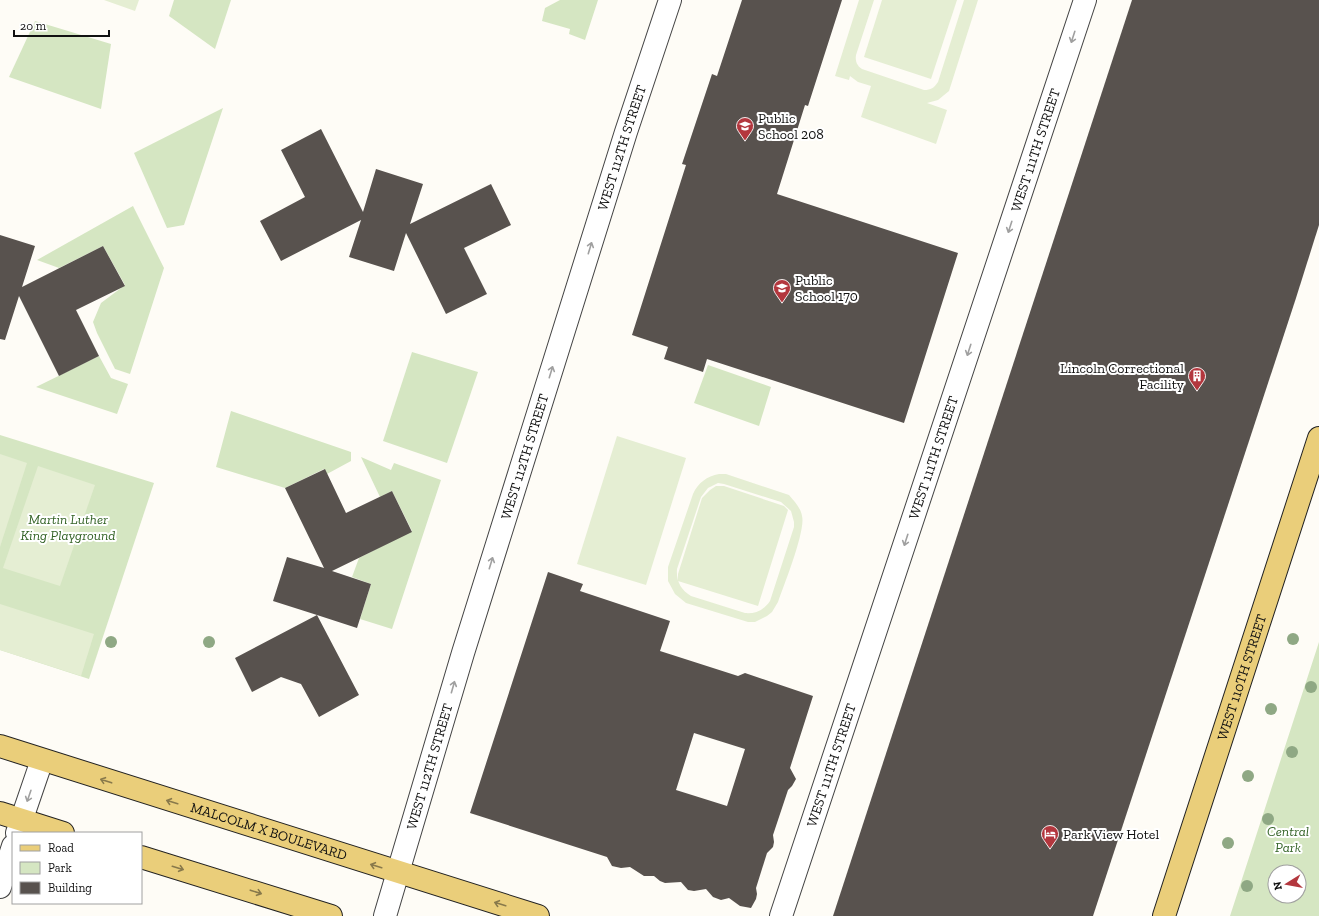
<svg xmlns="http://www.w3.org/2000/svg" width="1319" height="916" font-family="'Zilla Slab',serif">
  <rect width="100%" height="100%" fill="#fefcf6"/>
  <g fill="#d5e6c2" fill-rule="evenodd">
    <polygon points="174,0 231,0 215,49 169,16"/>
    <polygon points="560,0 598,0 585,40 569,34 570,29 542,21 545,8"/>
    <polygon points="35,21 111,44 101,109 9,77"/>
    <polygon points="223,108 184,225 167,228 134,153"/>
    <polygon points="133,206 164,268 130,374 115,369 97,333 93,322 101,303 125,285 103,246 59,268 37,260"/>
    <polygon points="412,352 478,372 447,463 383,441"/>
    <polygon points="99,356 111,378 128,384 117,414 36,387"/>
    <polygon points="708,365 771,387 759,426 694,403"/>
    <polygon points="231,411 351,452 351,461 327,474 324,469 285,488 216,467"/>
    <polygon points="0,435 154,483 89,679 0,650"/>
    <polygon points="361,457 391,470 394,463 441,480 392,629 360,619 371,584 352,577 359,558 412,531 392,491 380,497"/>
    <path d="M 1319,642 L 1319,916 L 1230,916 ZM 1275,872 L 1299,872 L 1299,896 L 1275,896 Z"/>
  </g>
  <g fill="#e5eed3" fill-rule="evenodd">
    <polygon points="104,0 139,0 135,11"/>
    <path d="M 859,0 L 874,0 L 856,55 C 855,61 857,66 862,69 L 924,90 C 931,90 934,88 938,82 L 964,0 L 978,0 L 949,91 L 938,100 L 927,103 L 947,110 L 936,144 L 861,117 L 871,86 L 858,82 L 850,76 L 849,80 L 835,76 Z"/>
    <polygon points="882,0 957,0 931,79 864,57"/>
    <polygon points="617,436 686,458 646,585 577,564"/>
    <polygon points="0,454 27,463 0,547"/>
    <polygon points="38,466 95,485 60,586 3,568"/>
    <path d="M 719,474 L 726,474 L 789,495 C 794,501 801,508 802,516 C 806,530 784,585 778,602 L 772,612 L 767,616 L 755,622 L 748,622 L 686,603 L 675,594 L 668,581 L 668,567 L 693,494 C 698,483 707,476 719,474 ZM 718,483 L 724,484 L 781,502 L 791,511 L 794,522 L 794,527 L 770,601 C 764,610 755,614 745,613 L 691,596 C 681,590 676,581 677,569 L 701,497 L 708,488 Z"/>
    <polygon points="716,486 724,486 784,506 788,510 758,606 678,581 678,574 702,498 710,490"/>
    <polygon points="0,604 94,634 81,676 0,650"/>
  </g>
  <g fill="#58524e" fill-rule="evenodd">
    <polygon points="742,0 842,0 808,106 805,105 777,194 958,253 904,423 707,359 703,372 664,359 668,347 632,335 686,165 682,164 712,74 717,76"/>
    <polygon points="1132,0 1319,0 1319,225 1296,298 1093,916 833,916"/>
    <polygon points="321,129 363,212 376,169 423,184 410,224 491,184 511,225 464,248 487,294 446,314 406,233 394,271 349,257 361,220 281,261 260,221 305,197 281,150"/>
    <polygon points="0,235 35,246 22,287 103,246 125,286 76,310 99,356 59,376 19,296 5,340 0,339"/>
    <polygon points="325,469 346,513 392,491 412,532 332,571 371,584 357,628 317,615 359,695 319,717 301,684 281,677 252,692 235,658 317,615 273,601 287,557 324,568 285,488"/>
    <path d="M 548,572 L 583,584 L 580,591 L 670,621 L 660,651 L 738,676 L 745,673 L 813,696 L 790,768 L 796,779 L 792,786 L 788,790 L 773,835 L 774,842 L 773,847 L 767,853 L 756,888 L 757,894 L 756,899 L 751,908 L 740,906 L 729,898 L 721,900 L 713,897 L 706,889 L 694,891 L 688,890 L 681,882 L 665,883 L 660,881 L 654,876 L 644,876 L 630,867 L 621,868 L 612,866 L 607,857 L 470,813 ZM 694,733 L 745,749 L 727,806 L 676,790 Z"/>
  </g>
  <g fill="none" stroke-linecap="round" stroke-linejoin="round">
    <defs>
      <g id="minor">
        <polyline points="17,833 42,760"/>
        <polyline points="0,887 13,846"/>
        <path id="s1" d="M 385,916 L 463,653 L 626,132 L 670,0"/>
        <path id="s2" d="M 781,916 L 1085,0"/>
      </g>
      <g id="major">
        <path id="s3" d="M 0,746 L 538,916"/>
        <polyline points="0,813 63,833"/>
        <polyline points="141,857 331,916"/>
        <path id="s4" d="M 1164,916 L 1319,438"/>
      </g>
    </defs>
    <use href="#minor" stroke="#444" stroke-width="24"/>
    <use href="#major" stroke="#222" stroke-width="24"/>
    <use href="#minor" stroke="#fff" stroke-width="22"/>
    <use href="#major" stroke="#eace7a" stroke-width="22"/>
  </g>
  <g fill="#8fa884">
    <circle cx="1293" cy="639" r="6"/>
    <circle cx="111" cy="642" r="6"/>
    <circle cx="209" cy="642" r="6"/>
    <circle cx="1311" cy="687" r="6"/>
    <circle cx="1271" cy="709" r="6"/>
    <circle cx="1292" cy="752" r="6"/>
    <circle cx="1248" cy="776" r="6"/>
    <circle cx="1268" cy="819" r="6"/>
    <circle cx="1228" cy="843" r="6"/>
    <circle cx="1247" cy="886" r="6"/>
  </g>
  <defs><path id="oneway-shaft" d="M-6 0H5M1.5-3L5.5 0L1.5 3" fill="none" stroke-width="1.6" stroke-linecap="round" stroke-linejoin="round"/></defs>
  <g stroke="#a0a0a0">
    <use href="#oneway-shaft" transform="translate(1073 37) rotate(108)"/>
    <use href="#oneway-shaft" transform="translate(1010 227) rotate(108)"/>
    <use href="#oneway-shaft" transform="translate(590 248) rotate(-73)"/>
    <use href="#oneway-shaft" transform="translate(969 350) rotate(108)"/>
    <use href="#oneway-shaft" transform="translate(551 372) rotate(-73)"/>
    <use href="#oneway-shaft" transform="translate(906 540) rotate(108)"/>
    <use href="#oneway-shaft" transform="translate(491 563) rotate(-73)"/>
    <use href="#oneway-shaft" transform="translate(453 687) rotate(-74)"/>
    <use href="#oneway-shaft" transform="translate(29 796) rotate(109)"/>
  </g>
  <g stroke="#88794b">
    <use href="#oneway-shaft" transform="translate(106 781) rotate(-162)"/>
    <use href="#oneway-shaft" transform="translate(172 802) rotate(-163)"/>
    <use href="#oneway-shaft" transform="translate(376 866) rotate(-163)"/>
    <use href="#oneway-shaft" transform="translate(178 868) rotate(17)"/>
    <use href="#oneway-shaft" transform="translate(256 892) rotate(18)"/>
    <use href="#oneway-shaft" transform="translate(500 904) rotate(-163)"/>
  </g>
  <defs>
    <symbol id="school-pin" viewBox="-11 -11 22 30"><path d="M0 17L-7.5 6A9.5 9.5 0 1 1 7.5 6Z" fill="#b3373e" stroke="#fff"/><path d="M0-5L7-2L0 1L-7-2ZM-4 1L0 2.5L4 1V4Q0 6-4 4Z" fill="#fff"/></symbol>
    <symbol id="building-pin" viewBox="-11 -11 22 30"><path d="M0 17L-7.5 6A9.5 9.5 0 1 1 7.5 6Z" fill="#b3373e" stroke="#fff"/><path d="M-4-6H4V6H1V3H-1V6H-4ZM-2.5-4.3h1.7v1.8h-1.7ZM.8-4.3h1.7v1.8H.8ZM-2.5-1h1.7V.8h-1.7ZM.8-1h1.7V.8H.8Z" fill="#fff"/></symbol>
    <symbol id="hotel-pin" viewBox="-11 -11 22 30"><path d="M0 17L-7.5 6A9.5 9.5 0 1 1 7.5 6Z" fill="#b3373e" stroke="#fff"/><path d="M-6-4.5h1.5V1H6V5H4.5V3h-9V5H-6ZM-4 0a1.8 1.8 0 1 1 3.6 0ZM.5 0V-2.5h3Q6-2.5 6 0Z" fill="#fff"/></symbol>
  </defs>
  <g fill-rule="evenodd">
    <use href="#school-pin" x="735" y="116" width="20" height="27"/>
    <use href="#school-pin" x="772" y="278" width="20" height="27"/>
    <use href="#building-pin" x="1187" y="366" width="20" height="27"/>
    <use href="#hotel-pin" x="1040" y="824" width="20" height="27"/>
  </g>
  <g text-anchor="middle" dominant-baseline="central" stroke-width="4" stroke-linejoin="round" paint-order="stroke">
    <g font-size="14" fill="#111" stroke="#fff" text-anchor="start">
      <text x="758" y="118">Public<tspan x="758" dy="16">School 208</tspan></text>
      <text x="795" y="280">Public<tspan x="795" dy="16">School 170</tspan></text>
      <text x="1184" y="368" text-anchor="end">Lincoln Correctional<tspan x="1184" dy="16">Facility</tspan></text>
      <text x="1063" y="834">Park View Hotel</text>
    </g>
    <g font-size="14" fill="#111" stroke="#fff">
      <text stroke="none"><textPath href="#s1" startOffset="804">WEST 112TH STREET</textPath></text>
      <text stroke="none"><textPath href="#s2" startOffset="807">WEST 111TH STREET</textPath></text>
      <text stroke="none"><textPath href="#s1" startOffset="480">WEST 112TH STREET</textPath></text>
      <text stroke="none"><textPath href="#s2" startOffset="483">WEST 111TH STREET</textPath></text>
      <text stroke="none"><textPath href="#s4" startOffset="251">WEST 110TH STREET</textPath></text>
      <text stroke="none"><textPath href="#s2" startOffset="159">WEST 111TH STREET</textPath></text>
      <text stroke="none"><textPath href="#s1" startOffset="156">WEST 112TH STREET</textPath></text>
      <text stroke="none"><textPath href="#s3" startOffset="282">MALCOLM X BOULEVARD</textPath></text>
    </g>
    <g font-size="14" font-style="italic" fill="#346327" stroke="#fff">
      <text x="68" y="519">Martin Luther<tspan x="68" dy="16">King Playground</tspan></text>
      <text x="1288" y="831">Central<tspan x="1288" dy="16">Park</tspan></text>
    </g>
  </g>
  <rect x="12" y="832" width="130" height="72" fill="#ffffff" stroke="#a0a0a0"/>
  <rect x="20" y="845" width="20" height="6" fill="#eace7a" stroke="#a0a0a0"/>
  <text x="48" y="852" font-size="12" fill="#111111">Road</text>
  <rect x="20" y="862" width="20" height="12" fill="#d5e6c2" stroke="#a0a0a0"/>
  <text x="48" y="872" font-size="12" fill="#111111">Park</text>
  <rect x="20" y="882" width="20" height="12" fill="#58524e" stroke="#a0a0a0"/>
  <text x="48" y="892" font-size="12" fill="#111111">Building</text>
  <g transform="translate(1287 884) rotate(259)"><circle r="19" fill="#ffffff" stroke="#a0a0a0"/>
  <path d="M0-3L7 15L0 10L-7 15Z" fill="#b3373e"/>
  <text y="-6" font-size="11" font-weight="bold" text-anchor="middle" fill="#111111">N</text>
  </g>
  <path d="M14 30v6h95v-6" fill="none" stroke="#111111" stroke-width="2"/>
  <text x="20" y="30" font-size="12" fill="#111111" stroke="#ffffff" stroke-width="3" paint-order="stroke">20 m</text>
</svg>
